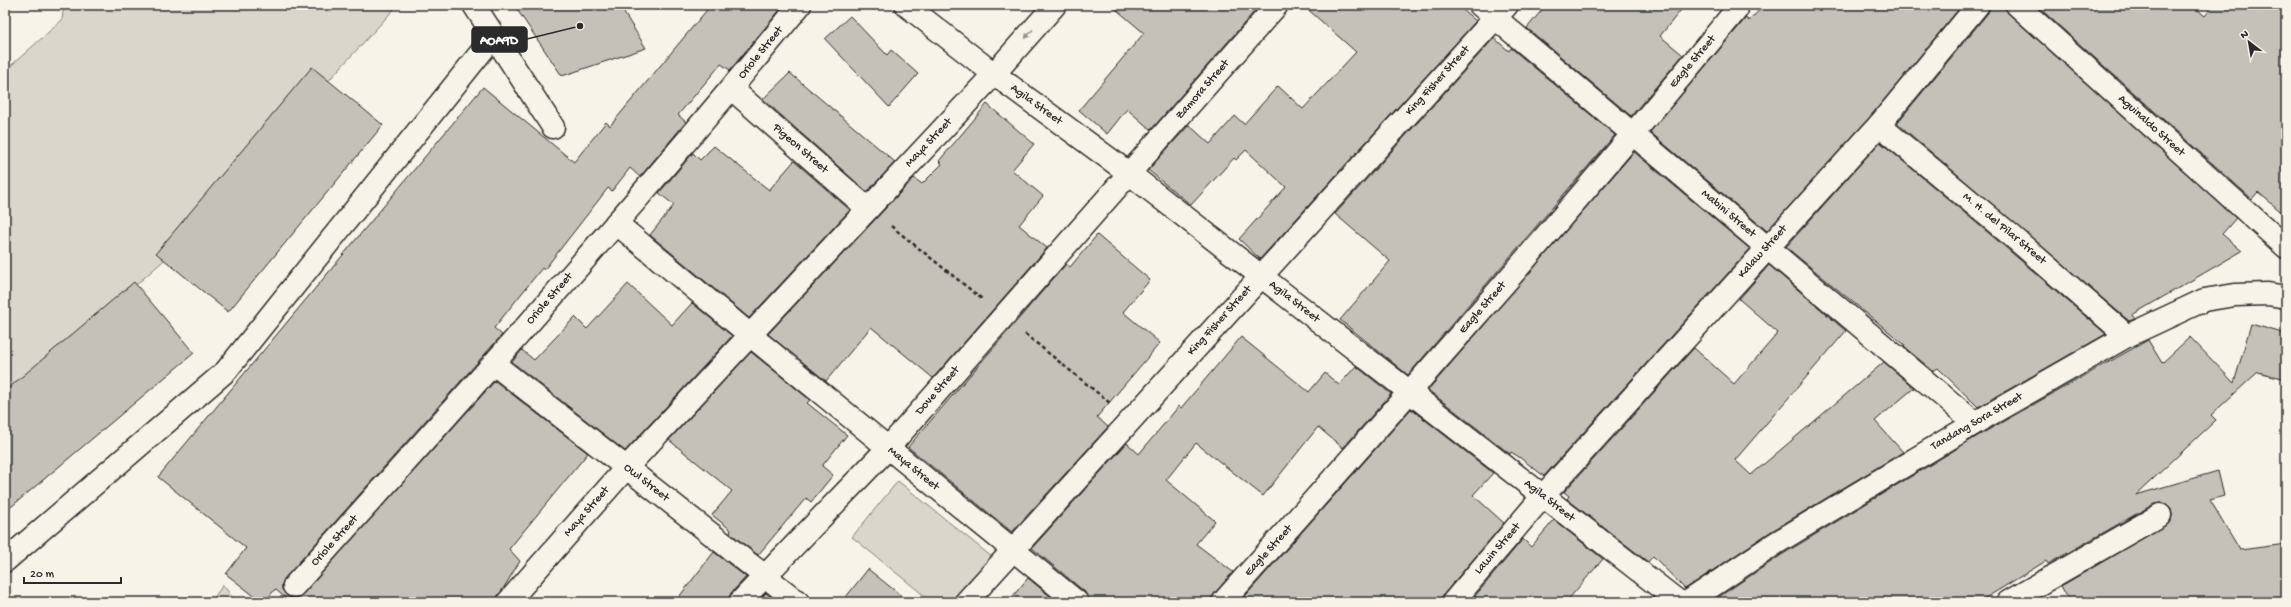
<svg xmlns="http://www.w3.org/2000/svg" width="2291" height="607" font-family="'Gochi Hand',sans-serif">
  <rect width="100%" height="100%" fill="#f7f3e8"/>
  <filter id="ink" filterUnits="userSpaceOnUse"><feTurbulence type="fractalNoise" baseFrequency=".025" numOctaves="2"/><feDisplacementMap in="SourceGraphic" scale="8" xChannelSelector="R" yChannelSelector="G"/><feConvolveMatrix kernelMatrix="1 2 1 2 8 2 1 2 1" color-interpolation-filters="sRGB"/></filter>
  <g filter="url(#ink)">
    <g fill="#dad6cc" stroke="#82807c">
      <polygon points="64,5 398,5 162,262 5,401 5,71 62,20"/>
      <polygon points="898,481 1003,566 974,602 932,602 852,537"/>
      <polygon points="223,585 236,602 211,602"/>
    </g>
    <g fill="#c4c1b9" stroke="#2b2b2b">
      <polygon points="514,5 619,5 646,48 562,76"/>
      <polygon points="711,5 784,5 730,70 721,64 678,115 686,122 640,177 630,168 612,191 608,188 544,270 542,268 494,328 502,335 285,578 282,584 282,590 291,598 297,598 303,594 495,381 588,453 509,549 520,561 495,602 290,602 275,589 265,602 262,602 226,574 246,548 158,477 483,87 574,162 606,122 610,126"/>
      <polygon points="1111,5 1260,5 1151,130 1127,109 1107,134 1079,110 1144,33"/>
      <polygon points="1303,5 1457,5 1476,21 1260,259 1239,239 1286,187 1246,150 1236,160 1234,158 1191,205 1148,170 1189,125 1210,144 1235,116 1244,124 1278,86 1303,109 1356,52"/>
      <polygon points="1546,5 1685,5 1660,36 1683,55 1631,116 1527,28"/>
      <polygon points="1764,5 1962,5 1870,117 1767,231 1650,132 1746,18 1749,21"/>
      <polygon points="1990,5 2005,5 2009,14 2236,218 2222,234 2242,251 2132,315 2135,319 2129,321 1897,123 1988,13"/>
      <polygon points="2036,5 2192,5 2205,16 2214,5 2286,5 2286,216 2258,192 2252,199"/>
      <polygon points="850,16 887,55 891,50 918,74 889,107 825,39"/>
      <polygon points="1494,38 1509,51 1511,48 1615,135 1408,375 1340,320 1390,261 1335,214"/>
      <polygon points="312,67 383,125 228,312 156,253"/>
      <polygon points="790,73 895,162 867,192 763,99"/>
      <polygon points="987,104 1034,144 1012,170 1043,196 1019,225 1047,248 933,378 871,327 826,381 768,334 914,178 922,184 942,164 939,161"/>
      <polygon points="1880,142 2004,246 2106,334 1978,407 1938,368 1933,371 1903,346 1905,345 1786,247"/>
      <polygon points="714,146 769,190 794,161 850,210 749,318 650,235 674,205 659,193 693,153 700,160"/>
      <polygon points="1634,152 1750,249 1544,476 1519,457 1511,452 1510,454 1428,390"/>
      <polygon points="1097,235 1150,280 1123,312 1160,343 1097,417 1108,427 1012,532 908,447 1066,264 1070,267"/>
      <polygon points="1769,265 1846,331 1735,460 1751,475 1884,362 1914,388 1875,421 1903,452 1770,532 1685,589 1653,556 1648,562 1567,499 1569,496 1564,492 1694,348 1734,384 1778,333 1739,299"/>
      <polygon points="134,282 194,353 5,512 5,391"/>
      <polygon points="628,284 672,325 692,303 732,336 625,451 512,362 522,350 534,360 575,317 587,329"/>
      <polygon points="2251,324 2286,334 2286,379 2258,372 2211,415 2216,420 2136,495 2218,471 2224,496 2210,500 2240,550 2286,544 2286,602 2070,602 2061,586 2171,522 2172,515 2171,509 2167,504 2160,503 2154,504 2048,564 2046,561 1979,602 1721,602 1717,598 1783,554 1981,434 2148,340 2162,363 2190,337 2234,383"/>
      <polygon points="1241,337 1309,392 1325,373 1339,385 1356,366 1391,394 1343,448 1318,427 1263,496 1196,443 1166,480 1215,521 1196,544 1233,572 1214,594 1211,602 1089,602 1085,592 1032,548 1127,443 1139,454 1179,406 1181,408"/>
      <polygon points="751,352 810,400 807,403 847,435 822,466 833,475 811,502 806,498 758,555 730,533 731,530 712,515 732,491 669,440"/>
      <polygon points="1411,409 1493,473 1473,495 1504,523 1443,595 1437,602 1240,602"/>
      <polygon points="1554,520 1603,559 1566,602 1482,602 1475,596 1523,539 1531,547"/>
      <polygon points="714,552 746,577 731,593 728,602 675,602"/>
      <polygon points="868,569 909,602 842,602"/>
      <polygon points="1028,578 1057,602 1008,602"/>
      <polygon points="766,593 776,601 777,602 757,602"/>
    </g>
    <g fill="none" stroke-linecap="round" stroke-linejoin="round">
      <defs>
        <g id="minor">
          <polyline points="474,5 553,127"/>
          <polyline points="906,5 994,74 1130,174 1679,602"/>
          <polyline points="1480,5 1975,423"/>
          <polyline points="2017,5 2286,247"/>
          <polyline points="732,89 868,209"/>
          <polyline points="1879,125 2012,236 2127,336"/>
          <polyline points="616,223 750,335 1077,602"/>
          <polyline points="494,364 798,602"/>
          <polyline points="5,561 226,371 494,36"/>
          <path d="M 294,586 C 466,396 637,204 800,5"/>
          <polyline points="508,602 626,468 994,74 1055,5"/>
          <polyline points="740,602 888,448 1277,5"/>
          <polyline points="966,602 1507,5"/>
          <path d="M 1223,602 C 1397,407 1571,211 1737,9"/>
          <polyline points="1453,602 1543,496 1879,125 1978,5"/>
          <polyline points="1688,602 1776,543 1975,423 2127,336 2204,300 2235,295 2268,294 2286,297"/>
          <polyline points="2008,602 2160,515"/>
        </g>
      </defs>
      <use href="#minor" stroke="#2b2b2b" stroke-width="25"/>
      <g stroke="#2b2b2b" stroke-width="2.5" stroke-dasharray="4 3" stroke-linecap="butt">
        <polyline points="891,226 982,299"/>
        <polyline points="1025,334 1110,403"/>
      </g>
      <use href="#minor" stroke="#f7f3e8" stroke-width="22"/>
    </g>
    <defs><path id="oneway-solid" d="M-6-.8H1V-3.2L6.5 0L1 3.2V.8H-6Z"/></defs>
    <use fill="#918f8a" href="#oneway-solid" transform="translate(1029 34) rotate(131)"/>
  </g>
  <g text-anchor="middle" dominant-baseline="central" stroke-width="3.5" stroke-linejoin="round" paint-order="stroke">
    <g font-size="12" fill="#2b2b2b" stroke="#f7f3e8">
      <text transform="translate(761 53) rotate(-51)">Oriole Street</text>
      <text transform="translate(1693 62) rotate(-50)">Eagle Street</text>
      <text transform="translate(1438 81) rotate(-48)">King Fisher Street</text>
      <text transform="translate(1203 90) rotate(-49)">Zamora Street</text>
      <text transform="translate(1036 105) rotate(36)">Agila Street</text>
      <text transform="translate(2151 126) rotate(42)">Aguinaldo Street</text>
      <text transform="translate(929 143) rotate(-47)">Maya Street</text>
      <text transform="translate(800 149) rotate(41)">Pigeon Street</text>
      <text transform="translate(1728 214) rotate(40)">Mabini Street</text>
      <text transform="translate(2004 229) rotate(40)">M. H. del Pilar Street</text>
      <text transform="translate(1763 252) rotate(-48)">Kalaw Street</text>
      <text transform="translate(550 299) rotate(-49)">Oriole Street</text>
      <text transform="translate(1294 302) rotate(38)">Agila Street</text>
      <text transform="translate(1483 308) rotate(-49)">Eagle Street</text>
      <text transform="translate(1220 321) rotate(-48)">King Fisher Street</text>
      <text transform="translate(938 391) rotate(-49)">Dove Street</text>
      <text transform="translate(1977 422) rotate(-30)">Tandang Sora Street</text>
      <text transform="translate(913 469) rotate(39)">Maya Street</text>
      <text transform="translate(646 483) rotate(38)">Owl Street</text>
      <text transform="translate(1549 501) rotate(38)">Agila Street</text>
      <text transform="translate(587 512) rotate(-49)">Maya Street</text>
      <text transform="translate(335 541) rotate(-48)">Oriole Street</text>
      <text transform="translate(1498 549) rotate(-49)">Lawin Street</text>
      <text transform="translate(1269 551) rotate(-48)">Eagle Street</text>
    </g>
  </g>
  <path fill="none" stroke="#2b2b2b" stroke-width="1.5" d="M580 26L527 39"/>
  <circle fill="#2b2b2b" stroke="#f7f3e8" stroke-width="1.5" cx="580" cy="26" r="4"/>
  <rect fill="#2b2b2b" stroke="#2b2b2b" stroke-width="1.5" x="472" y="27" width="55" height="25" rx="4"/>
  <g font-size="13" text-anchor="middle" font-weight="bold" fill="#fff">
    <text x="499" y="44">AOA9D</text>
  </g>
  <rect width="2291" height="607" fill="none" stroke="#f7f3e8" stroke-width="20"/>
  <rect x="10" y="10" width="2271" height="587" fill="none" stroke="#2b2b2b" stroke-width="1.5" filter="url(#ink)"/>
  <g transform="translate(2249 42) rotate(329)" stroke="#f7f3e8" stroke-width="3" paint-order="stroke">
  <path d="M0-3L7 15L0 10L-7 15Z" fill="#2b2b2b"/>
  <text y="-6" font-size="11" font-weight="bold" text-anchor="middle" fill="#2b2b2b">N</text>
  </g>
  <path d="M24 577v6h97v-6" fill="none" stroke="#2b2b2b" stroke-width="2"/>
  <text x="30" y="577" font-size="12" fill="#2b2b2b" stroke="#f7f3e8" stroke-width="3" paint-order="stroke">20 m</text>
</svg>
